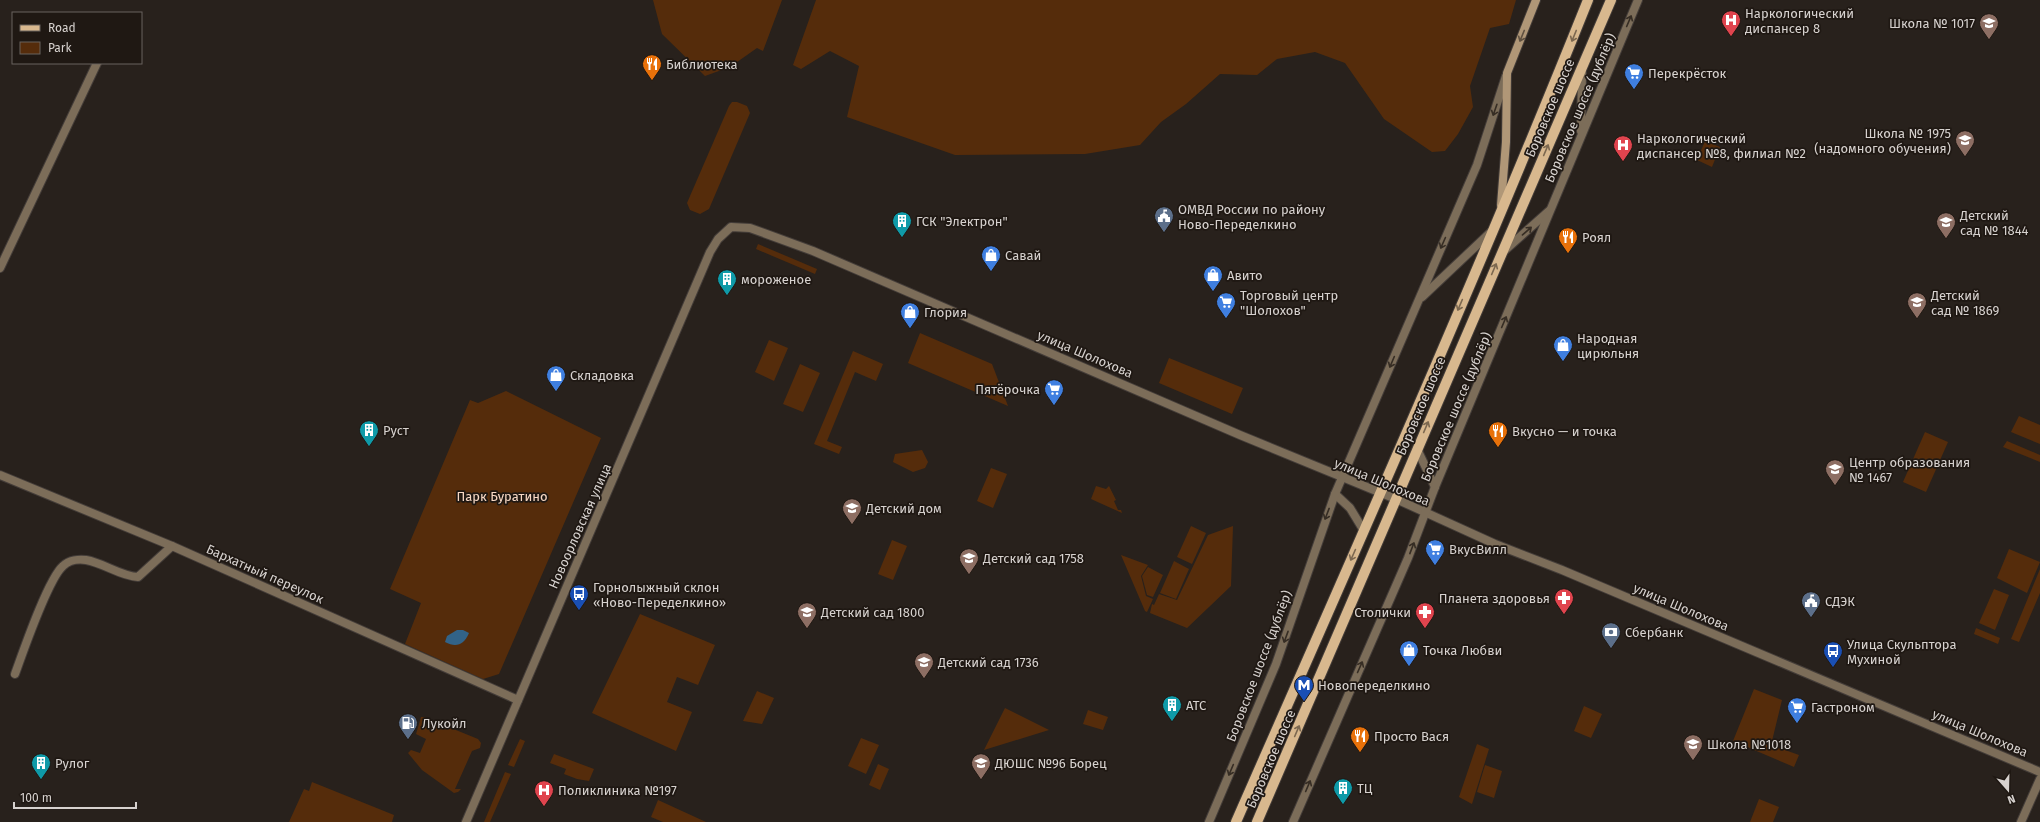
<svg xmlns="http://www.w3.org/2000/svg" width="2040" height="822" font-family="'Fira Sans',sans-serif">
  <rect width="100%" height="100%" fill="#28211c"/>
  <g fill="#552c0b">
    <polygon points="653,0 782,0 763,51 757,48 730,67 705,76 662,34"/>
    <polygon points="816,0 1516,0 1509,24 1490,28 1470,86 1473,107 1458,134 1445,151 1432,152 1384,119 1345,63 1315,52 1277,59 1257,75 1220,74 1186,104 1161,122 1140,145 1085,154 955,155 847,117 859,66 830,51 801,69 793,65"/>
    <polygon points="732,102 737,102 747,106 750,113 709,209 700,214 690,210 687,203 729,106"/>
    <polygon points="1705,141 1720,147 1712,167 1697,160"/>
    <polygon points="758,244 817,269 815,274 756,249"/>
    <polygon points="920,333 992,364 1008,406 908,363"/>
    <polygon points="769,340 788,348 774,381 755,372"/>
    <polygon points="853,351 883,364 876,381 855,372 827,441 842,447 839,454 814,444"/>
    <polygon points="1169,358 1243,388 1232,414 1159,383"/>
    <polygon points="800,364 820,373 803,412 783,404"/>
    <polygon points="506,391 601,438 499,674 483,679 405,644 421,603 390,589 470,400 478,403"/>
    <polygon points="2019,416 2040,425 2040,444 2011,432"/>
    <polygon points="1925,432 1948,442 1926,492 1903,482"/>
    <polygon points="2007,441 2040,455 2040,462 2003,447"/>
    <polygon points="922,450 928,462 925,468 913,472 893,462 895,454"/>
    <polygon points="991,468 1007,474 993,508 977,501"/>
    <polygon points="1096,486 1106,489 1109,486 1116,500 1114,501 1118,510 1121,510 1122,513 1091,499"/>
    <polygon points="1191,526 1206,533 1192,564 1177,557"/>
    <polygon points="1233,526 1231,586 1187,628 1150,613 1152,604 1154,605 1159,594 1177,600 1208,535"/>
    <polygon points="892,540 907,546 893,580 878,574"/>
    <polygon points="2009,549 2040,562 2027,593 1997,578"/>
    <polygon points="1121,555 1148,565 1141,576 1146,596 1153,599 1147,612 1145,611"/>
    <polygon points="1174,561 1189,569 1176,599 1160,593"/>
    <polygon points="1148,567 1163,575 1153,597 1147,595 1142,576"/>
    <polygon points="2040,569 2040,593 2019,642 2011,639"/>
    <polygon points="1994,589 2009,595 1995,630 1979,623"/>
    <polygon points="640,614 715,645 698,685 677,677 667,702 692,712 676,751 592,713"/>
    <polygon points="1976,628 2000,638 1998,644 1974,634"/>
    <polygon points="1754,689 1782,700 1771,745 1799,755 1794,767 1733,741"/>
    <polygon points="757,691 774,698 762,724 743,721"/>
    <polygon points="1584,706 1602,714 1591,738 1574,731"/>
    <polygon points="1005,708 1049,730 984,750"/>
    <polygon points="1088,710 1108,717 1103,730 1083,724"/>
    <polygon points="421,717 424,717 478,739 481,743 480,748 472,751 455,789 461,789 458,792 454,793 422,770 408,753 411,750 420,753 426,739 416,734"/>
    <polygon points="861,738 879,745 866,774 848,766"/>
    <polygon points="520,739 525,741 514,767 508,765"/>
    <polygon points="1477,744 1489,749 1472,804 1459,797"/>
    <polygon points="554,754 594,769 589,781 577,779 564,774 566,769 550,763"/>
    <polygon points="878,764 889,769 880,790 869,785"/>
    <polygon points="1485,765 1502,771 1494,798 1477,792"/>
    <polygon points="505,772 511,774 490,822 484,822"/>
    <polygon points="312,782 394,815 392,822 289,822 304,789 309,791"/>
    <polygon points="1759,799 1779,807 1773,822 1750,822"/>
    <polygon points="658,800 706,822 663,822 651,817"/>
  </g>
  <path fill="#326388" d="M 457,630 L 463,630 L 469,633 C 464,645 456,648 445,642 L 447,636 Z"/>
  <g fill="none" stroke-linecap="round" stroke-linejoin="round">
    <defs>
      <g id="minor">
        <polyline points="0,268 97,63"/>
        <polyline points="0,475 172,546 518,700"/>
        <path d="M 15,674 C 23,652 48,579 63,566 C 69,560 79,559 86,560 C 104,563 120,576 138,577 L 172,546"/>
      </g>
      <g id="tertiary">
        <polyline points="1581,131 1582,73"/>
        <polyline points="1504,251 1549,211"/>
        <polyline points="1422,297 1492,231"/>
        <polyline points="1417,449 1435,487"/>
        <polyline points="1335,494 1350,508 1364,531"/>
        <polyline points="466,822 710,252 718,239 731,227 750,228 813,251 1240,435 1396,499 1495,544 1562,570 2040,772"/>
        <polyline points="1209,822 1276,664 1335,494 1477,165 1506,76"/>
        <polyline points="1293,822 1408,558 1435,487 1638,0"/>
        <polyline points="2021,822 2040,779"/>
      </g>
      <polyline id="secondary" points="1501,205 1506,142 1507,73 1536,0"/>
      <g id="primary">
        <path d="M 1236,822 C 1356,549 1477,277 1588,0"/>
        <polyline points="1257,822 1611,0"/>
      </g>
    </defs>
    <use href="#minor" stroke="#443d39" stroke-width="10"/>
    <use href="#tertiary" stroke="#443d39" stroke-width="10"/>
    <use href="#secondary" stroke="#443d39" stroke-width="10"/>
    <use href="#primary" stroke="#443d39" stroke-width="12"/>
    <use href="#minor" stroke="#7c6d59" stroke-width="8"/>
    <use href="#tertiary" stroke="#7c6d59" stroke-width="8"/>
    <use href="#secondary" stroke="#b09777" stroke-width="8"/>
    <use href="#primary" stroke="#d8b88e" stroke-width="10"/>
  </g>
  <defs><path id="oneway-shaft" d="M-6 0H5M1.5-3L5.5 0L1.5 3" fill="none" stroke-width="1.6" stroke-linecap="round" stroke-linejoin="round"/></defs>
  <g stroke="#362d24">
    <use href="#oneway-shaft" transform="translate(1629 21) rotate(-67)"/>
    <use href="#oneway-shaft" transform="translate(1495 110) rotate(109)"/>
    <use href="#oneway-shaft" transform="translate(1527 231) rotate(-41)"/>
    <use href="#oneway-shaft" transform="translate(1443 243) rotate(114)"/>
    <use href="#oneway-shaft" transform="translate(1504 322) rotate(-67)"/>
    <use href="#oneway-shaft" transform="translate(1392 362) rotate(113)"/>
    <use href="#oneway-shaft" transform="translate(1327 514) rotate(111)"/>
    <use href="#oneway-shaft" transform="translate(1412 548) rotate(-69)"/>
    <use href="#oneway-shaft" transform="translate(1286 637) rotate(110)"/>
    <use href="#oneway-shaft" transform="translate(1360 667) rotate(-66)"/>
    <use href="#oneway-shaft" transform="translate(1231 770) rotate(113)"/>
    <use href="#oneway-shaft" transform="translate(1308 786) rotate(-67)"/>
  </g>
  <use stroke="#605140" href="#oneway-shaft" transform="translate(1522 36) rotate(112)"/>
  <g stroke="#7c6850">
    <use href="#oneway-shaft" transform="translate(1574 36) rotate(112)"/>
    <use href="#oneway-shaft" transform="translate(1546 150) rotate(-67)"/>
    <use href="#oneway-shaft" transform="translate(1494 269) rotate(-67)"/>
    <use href="#oneway-shaft" transform="translate(1460 305) rotate(113)"/>
    <use href="#oneway-shaft" transform="translate(1426 427) rotate(-67)"/>
    <use href="#oneway-shaft" transform="translate(1353 555) rotate(114)"/>
    <use href="#oneway-shaft" transform="translate(1297 731) rotate(-67)"/>
  </g>
  <defs>
    <symbol id="hospital-pin" viewBox="-11 -11 22 30"><path d="M0 17L-7.5 6A9.5 9.5 0 1 1 7.5 6Z" fill="#e0444e" stroke="#1f1813"/><path d="M-5-5h3v3.5h4V-5h3V5h-3V1.5h-4V5h-3Z" fill="#fff"/></symbol>
    <symbol id="school-pin" viewBox="-11 -11 22 30"><path d="M0 17L-7.5 6A9.5 9.5 0 1 1 7.5 6Z" fill="#8d6e63" stroke="#1f1813"/><path d="M0-5L7-2L0 1L-7-2ZM-4 1L0 2.5L4 1V4Q0 6-4 4Z" fill="#fff"/></symbol>
    <symbol id="restaurant-pin" viewBox="-11 -11 22 30"><path d="M0 17L-7.5 6A9.5 9.5 0 1 1 7.5 6Z" fill="#e8710a" stroke="#1f1813"/><path d="M-5-6h1v4h1v-4h1v4h1v-4h1v5L-1.5 .5V6h-2V.5L-5-1ZM5-6V6H3V1.5H1.5Q1.5-4 5-6Z" fill="#fff"/></symbol>
    <symbol id="supermarket-pin" viewBox="-11 -11 22 30"><path d="M0 17L-7.5 6A9.5 9.5 0 1 1 7.5 6Z" fill="#3f7fe0" stroke="#1f1813"/><path d="M-6-5.5h2.5l.6 2H6L4.5 2H-2.5L-4.4-4H-6ZM-1.5 3.2a1.3 1.3 0 1 0 .1 0ZM3 3.2a1.3 1.3 0 1 0 .1 0Z" fill="#fff"/></symbol>
    <symbol id="civic-pin" viewBox="-11 -11 22 30"><path d="M0 17L-7.5 6A9.5 9.5 0 1 1 7.5 6Z" fill="#5c6f8a" stroke="#1f1813"/><path d="M-.6-6.5H3V-4.5H.6V-3L4-1V1h2V6H-6V1h2V-1L-.6-3ZM-1.2 2.5V6h2.4V2.5Z" fill="#fff"/></symbol>
    <symbol id="building-pin" viewBox="-11 -11 22 30"><path d="M0 17L-7.5 6A9.5 9.5 0 1 1 7.5 6Z" fill="#0f9aa8" stroke="#1f1813"/><path d="M-4-6H4V6H1V3H-1V6H-4ZM-2.5-4.3h1.7v1.8h-1.7ZM.8-4.3h1.7v1.8H.8ZM-2.5-1h1.7V.8h-1.7ZM.8-1h1.7V.8H.8Z" fill="#fff"/></symbol>
    <symbol id="shop-pin" viewBox="-11 -11 22 30"><path d="M0 17L-7.5 6A9.5 9.5 0 1 1 7.5 6Z" fill="#3f7fe0" stroke="#1f1813"/><path d="M-5-2.5h2.3a2.7 3.5 0 0 1 5.4 0H5L5.5 6h-11ZM-1.5-2.5h3a1.5 2.3 0 0 0-3 0Z" fill="#fff"/></symbol>
    <symbol id="bus-pin" viewBox="-11 -11 22 30"><path d="M0 17L-7.5 6A9.5 9.5 0 1 1 7.5 6Z" fill="#1a4fb4" stroke="#1f1813"/><path d="M-5-6H5V4H4V6H2V4H-2V6H-4V4H-5ZM-3.5-4V0h7V-4ZM-3.5 1.2v1.5H-2V1.2ZM2 1.2v1.5H3.5V1.2Z" fill="#fff"/></symbol>
    <symbol id="pharmacy-pin" viewBox="-11 -11 22 30"><path d="M0 17L-7.5 6A9.5 9.5 0 1 1 7.5 6Z" fill="#e0444e" stroke="#1f1813"/><path d="M-2-6h4v4h4v4h-4v4h-4v-4h-4v-4h4Z" fill="#fff"/></symbol>
    <symbol id="bank-pin" viewBox="-11 -11 22 30"><path d="M0 17L-7.5 6A9.5 9.5 0 1 1 7.5 6Z" fill="#5c6f8a" stroke="#1f1813"/><path d="M-6-4H6V4H-6ZM0-2.3a2.3 2.3 0 1 0 0 4.6a2.3 2.3 0 1 0 0-4.6Z" fill="#fff"/></symbol>
    <symbol id="metro-pin" viewBox="-11 -11 22 30"><path d="M0 17L-7.5 6A9.5 9.5 0 1 1 7.5 6Z" fill="#1a4fb4" stroke="#1f1813"/><path d="M-5.5 5V-5H-3L0 0L3-5H5.5V5H3V-.5L0 4L-3-.5V5Z" fill="#fff"/></symbol>
    <symbol id="fuel-pin" viewBox="-11 -11 22 30"><path d="M0 17L-7.5 6A9.5 9.5 0 1 1 7.5 6Z" fill="#5c6f8a" stroke="#1f1813"/><path d="M-5.5-6h7V0h2V4h1.3V-2.5L3-4.5l.8-.8L6-3V5H2.5V1h-1V6h-7ZM-4.2-4.7v3.2H.2V-4.7Z" fill="#fff"/></symbol>
  </defs>
  <g fill-rule="evenodd">
    <use href="#hospital-pin" x="1720" y="9" width="22" height="30"/>
    <use href="#school-pin" x="1978" y="12" width="22" height="30"/>
    <use href="#restaurant-pin" x="641" y="53" width="22" height="30"/>
    <use href="#supermarket-pin" x="1623" y="62" width="22" height="30"/>
    <use href="#school-pin" x="1954" y="129" width="22" height="30"/>
    <use href="#hospital-pin" x="1612" y="134" width="22" height="30"/>
    <use href="#civic-pin" x="1153" y="205" width="22" height="30"/>
    <use href="#building-pin" x="891" y="210" width="22" height="30"/>
    <use href="#school-pin" x="1935" y="211" width="22" height="30"/>
    <use href="#restaurant-pin" x="1557" y="226" width="22" height="30"/>
    <use href="#shop-pin" x="980" y="244" width="22" height="30"/>
    <use href="#shop-pin" x="1202" y="264" width="22" height="30"/>
    <use href="#building-pin" x="716" y="268" width="22" height="30"/>
    <use href="#supermarket-pin" x="1215" y="291" width="22" height="30"/>
    <use href="#school-pin" x="1906" y="291" width="22" height="30"/>
    <use href="#shop-pin" x="899" y="301" width="22" height="30"/>
    <use href="#shop-pin" x="1552" y="334" width="22" height="30"/>
    <use href="#shop-pin" x="545" y="364" width="22" height="30"/>
    <use href="#supermarket-pin" x="1043" y="378" width="22" height="30"/>
    <use href="#building-pin" x="358" y="419" width="22" height="30"/>
    <use href="#restaurant-pin" x="1487" y="420" width="22" height="30"/>
    <use href="#school-pin" x="1824" y="458" width="22" height="30"/>
    <use href="#school-pin" x="841" y="497" width="22" height="30"/>
    <use href="#supermarket-pin" x="1424" y="538" width="22" height="30"/>
    <use href="#school-pin" x="958" y="547" width="22" height="30"/>
    <use href="#bus-pin" x="568" y="583" width="22" height="30"/>
    <use href="#pharmacy-pin" x="1553" y="587" width="22" height="30"/>
    <use href="#civic-pin" x="1800" y="590" width="22" height="30"/>
    <use href="#school-pin" x="796" y="601" width="22" height="30"/>
    <use href="#pharmacy-pin" x="1414" y="601" width="22" height="30"/>
    <use href="#bank-pin" x="1600" y="621" width="22" height="30"/>
    <use href="#shop-pin" x="1398" y="639" width="22" height="30"/>
    <use href="#bus-pin" x="1822" y="640" width="22" height="30"/>
    <use href="#school-pin" x="913" y="651" width="22" height="30"/>
    <use href="#metro-pin" x="1293" y="674" width="22" height="30"/>
    <use href="#building-pin" x="1161" y="694" width="22" height="30"/>
    <use href="#supermarket-pin" x="1786" y="696" width="22" height="30"/>
    <use href="#fuel-pin" x="397" y="712" width="22" height="30"/>
    <use href="#restaurant-pin" x="1349" y="725" width="22" height="30"/>
    <use href="#school-pin" x="1682" y="733" width="22" height="30"/>
    <use href="#building-pin" x="30" y="752" width="22" height="30"/>
    <use href="#school-pin" x="970" y="752" width="22" height="30"/>
    <use href="#building-pin" x="1332" y="777" width="22" height="30"/>
    <use href="#hospital-pin" x="533" y="779" width="22" height="30"/>
  </g>
  <g text-anchor="middle" dominant-baseline="central" stroke-width="3.5" stroke-linejoin="round" paint-order="stroke">
    <g font-size="13" fill="#d7d2cf" stroke="#1f1813" text-anchor="start">
      <text x="1745" y="13">Наркологический<tspan x="1745" dy="15">диспансер 8</tspan></text>
      <text x="1975" y="23" text-anchor="end">Школа № 1017</text>
      <text x="666" y="64">Библиотека</text>
      <text x="1648" y="73">Перекрёсток</text>
      <text x="1951" y="133" text-anchor="end">Школа № 1975<tspan x="1951" dy="15">(надомного обучения)</tspan></text>
      <text x="1637" y="138">Наркологический<tspan x="1637" dy="15">диспансер №8, филиал №2</tspan></text>
      <text x="1178" y="209">ОМВД России по району<tspan x="1178" dy="15">Ново-Переделкино</tspan></text>
      <text x="1960" y="215">Детский<tspan x="1960" dy="15">сад № 1844</tspan></text>
      <text x="916" y="221">ГСК "Электрон"</text>
      <text x="1582" y="237">Роял</text>
      <text x="1005" y="255">Савай</text>
      <text x="1227" y="275">Авито</text>
      <text x="741" y="279">мороженое</text>
      <text x="1240" y="295">Торговый центр<tspan x="1240" dy="15">"Шолохов"</tspan></text>
      <text x="1931" y="295">Детский<tspan x="1931" dy="15">сад № 1869</tspan></text>
      <text x="924" y="312">Глория</text>
      <text x="1577" y="338">Народная<tspan x="1577" dy="15">цирюльня</tspan></text>
      <text x="570" y="375">Складовка</text>
      <text x="1040" y="389" text-anchor="end">Пятёрочка</text>
      <text x="383" y="430">Руст</text>
      <text x="1512" y="431">Вкусно — и точка</text>
      <text x="1849" y="462">Центр образования<tspan x="1849" dy="15">№ 1467</tspan></text>
      <text x="866" y="508">Детский дом</text>
      <text x="1449" y="549">ВкусВилл</text>
      <text x="983" y="558">Детский сад 1758</text>
      <text x="593" y="587">Горнолыжный склон<tspan x="593" dy="15">«Ново-Переделкино»</tspan></text>
      <text x="1550" y="598" text-anchor="end">Планета здоровья</text>
      <text x="1825" y="601">СДЭК</text>
      <text x="821" y="612">Детский сад 1800</text>
      <text x="1411" y="612" text-anchor="end">Столички</text>
      <text x="1625" y="632">Сбербанк</text>
      <text x="1847" y="644">Улица Скульптора<tspan x="1847" dy="15">Мухиной</tspan></text>
      <text x="1423" y="650">Точка Любви</text>
      <text x="938" y="662">Детский сад 1736</text>
      <text x="1318" y="685">Новопеределкино</text>
      <text x="1186" y="705">АТС</text>
      <text x="1811" y="707">Гастроном</text>
      <text x="422" y="723">Лукойл</text>
      <text x="1374" y="736">Просто Вася</text>
      <text x="1707" y="744">Школа №1018</text>
      <text x="55" y="763">Рулог</text>
      <text x="995" y="763">ДЮШС №96 Борец</text>
      <text x="1357" y="788">ТЦ</text>
      <text x="558" y="790">Поликлиника №197</text>
    </g>
    <g font-size="13" fill="#d7d2cf" stroke="#1f1813">
      <text transform="translate(1550 108) rotate(-67)">Боровское шоссе</text>
      <text transform="translate(1580 108) rotate(-67)">Боровское шоссе (дублёр)</text>
      <text transform="translate(1085 354) rotate(23)">улица Шолохова</text>
      <text transform="translate(1421 406) rotate(-67)">Боровское шоссе</text>
      <text transform="translate(1456 407) rotate(-67)">Боровское шоссе (дублёр)</text>
      <text transform="translate(1382 482) rotate(23)">улица Шолохова</text>
      <text transform="translate(580 526) rotate(-66)">Новоорловская улица</text>
      <text transform="translate(265 574) rotate(24)">Бархатный переулок</text>
      <text transform="translate(1681 607) rotate(23)">улица Шолохова</text>
      <text transform="translate(1259 666) rotate(-69)">Боровское шоссе (дублёр)</text>
      <text transform="translate(1980 733) rotate(23)">улица Шолохова</text>
      <text transform="translate(1271 759) rotate(-67)">Боровское шоссе</text>
    </g>
    <g font-size="13" fill="#f8d9c5" stroke="#1f1813">
      <text x="502" y="496">Парк Буратино</text>
    </g>
  </g>
  <rect x="12" y="12" width="130" height="52" fill="#1f1813" stroke="#69625e"/>
  <rect x="20" y="25" width="20" height="6" fill="#d8b88e" stroke="#69625e"/>
  <text x="48" y="32" font-size="12" fill="#d7d2cf">Road</text>
  <rect x="20" y="42" width="20" height="12" fill="#552c0b" stroke="#69625e"/>
  <text x="48" y="52" font-size="12" fill="#d7d2cf">Park</text>
  <g transform="translate(2008 790) rotate(160)" stroke="#1f1813" stroke-width="3" paint-order="stroke">
  <path d="M0-3L7 15L0 10L-7 15Z" fill="#d7d2cf"/>
  <text y="-6" font-size="11" font-weight="bold" text-anchor="middle" fill="#d7d2cf">N</text>
  </g>
  <path d="M14 802v6h122v-6" fill="none" stroke="#d7d2cf" stroke-width="2"/>
  <text x="20" y="802" font-size="12" fill="#d7d2cf" stroke="#1f1813" stroke-width="3" paint-order="stroke">100 m</text>
</svg>
